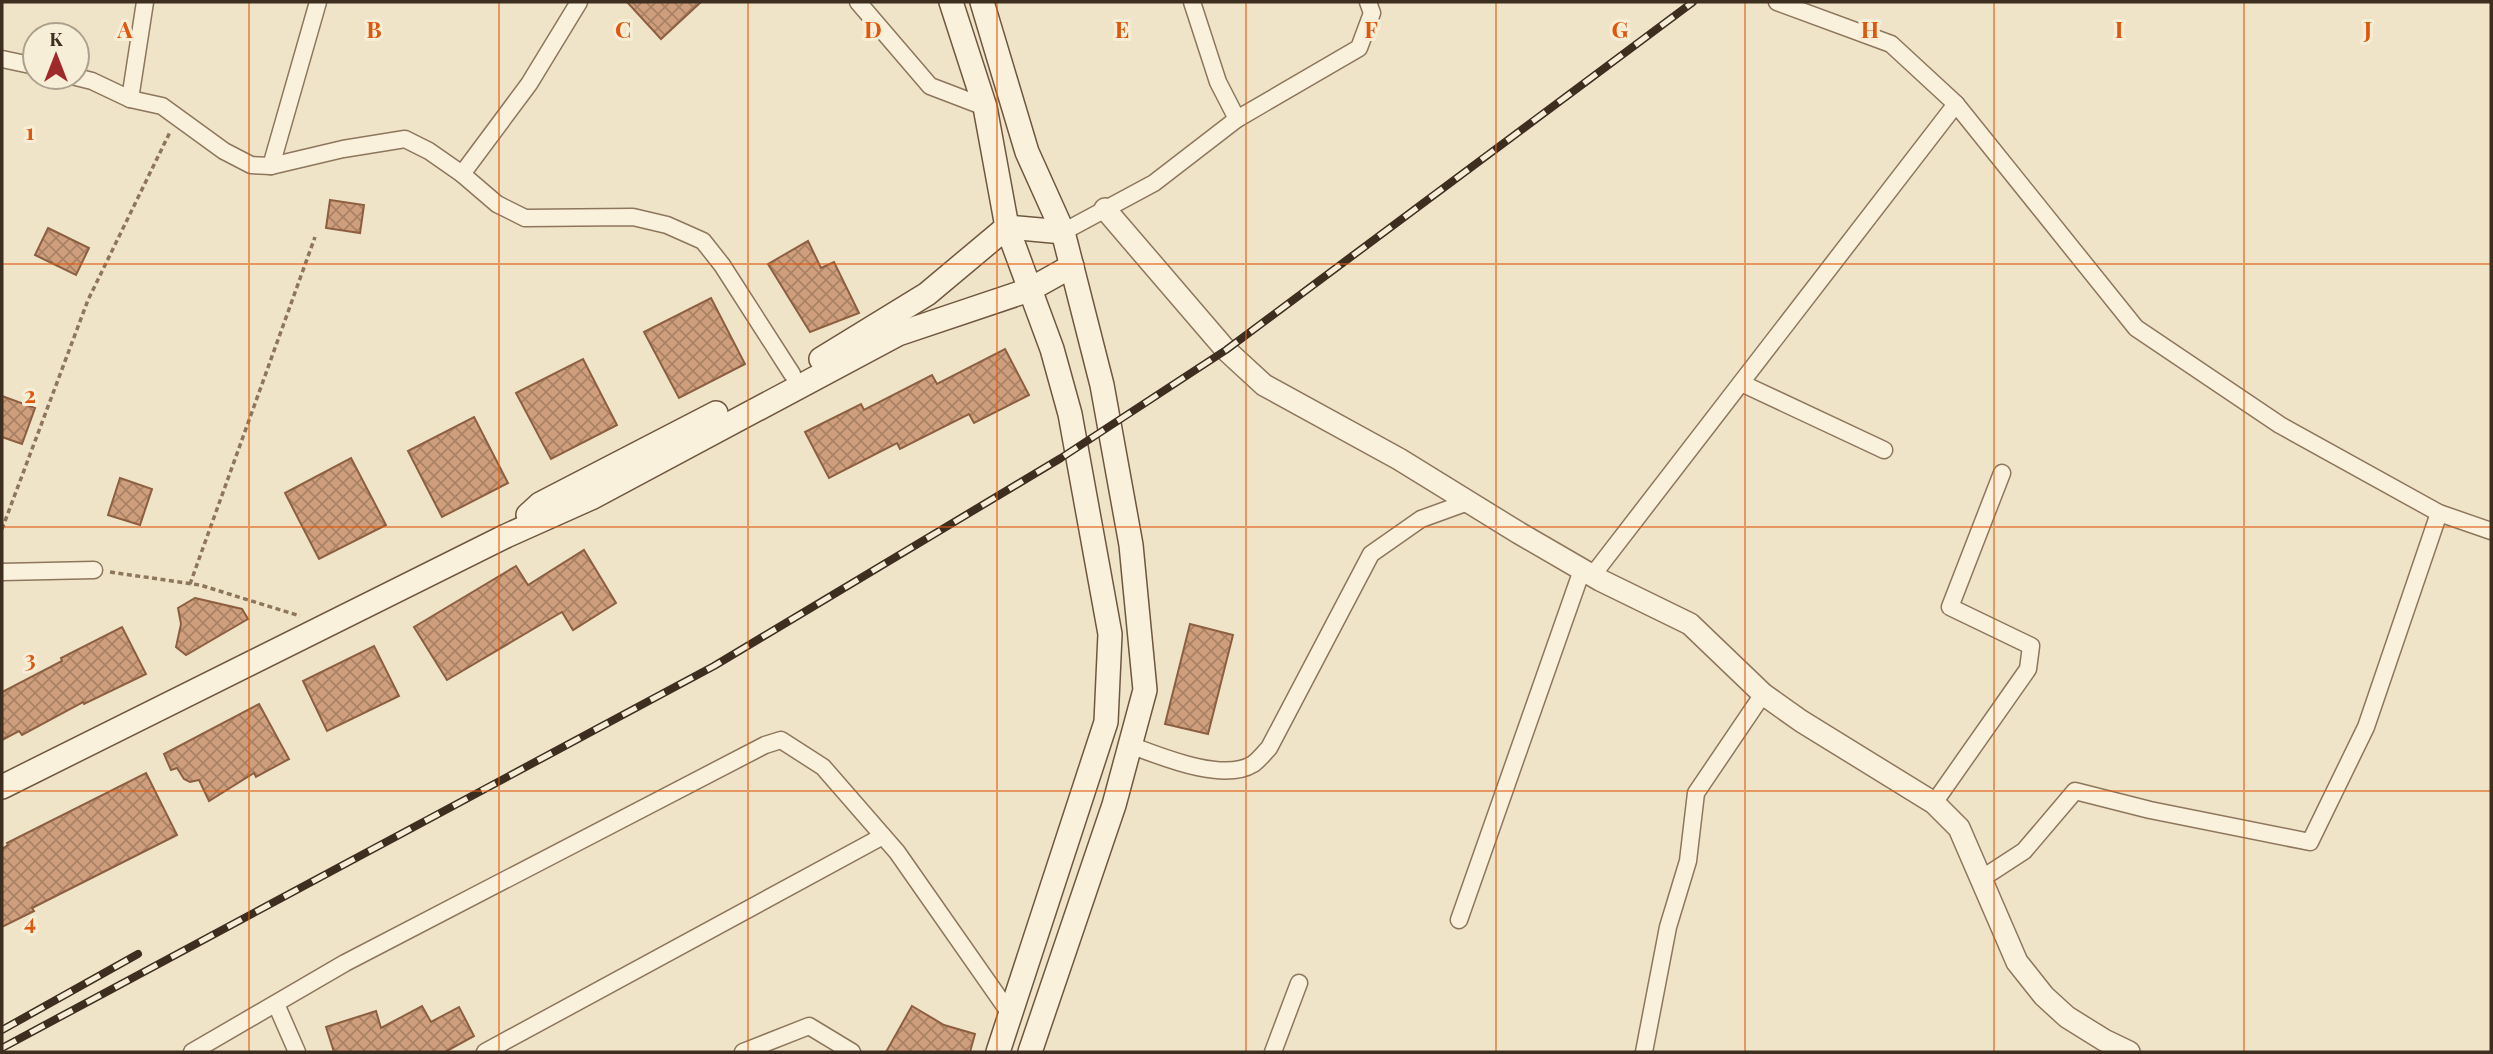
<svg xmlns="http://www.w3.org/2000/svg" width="2493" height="1054" font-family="'Playfair Display',serif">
  <defs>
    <pattern id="building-cross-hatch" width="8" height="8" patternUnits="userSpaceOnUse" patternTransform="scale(1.75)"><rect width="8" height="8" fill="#cf9f7d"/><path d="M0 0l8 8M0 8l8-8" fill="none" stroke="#a98266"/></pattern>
  </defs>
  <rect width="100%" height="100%" fill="#f0e4c8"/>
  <g fill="url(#building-cross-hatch)" stroke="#8d5f41" stroke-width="2">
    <polygon points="627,2 701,2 661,39"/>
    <polygon points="330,200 364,205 360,233 326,228"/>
    <polygon points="48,228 89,248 76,275 35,255"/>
    <polygon points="808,241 821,268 834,262 859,313 810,332 768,264"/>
    <polygon points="711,298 745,364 679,398 644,332"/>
    <polygon points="1005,349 1029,395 974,423 969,414 900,449 897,443 829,478 805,432 861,404 864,410 932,375 937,384"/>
    <polygon points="583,359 617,425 551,459 516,393"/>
    <polygon points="2,396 35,408 22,444 2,437"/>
    <polygon points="474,417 508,483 442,517 408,451"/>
    <polygon points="351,458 386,525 319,559 285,493"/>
    <polygon points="120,478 152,489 140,525 108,515"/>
    <polygon points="584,550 616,603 573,630 562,612 447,680 414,627 516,566 528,585"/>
    <polygon points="195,598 242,609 248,619 186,655 176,647 181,624 178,608"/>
    <polygon points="1190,624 1233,635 1208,734 1165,724"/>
    <polygon points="122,627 146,674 84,704 83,702 22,735 19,731 2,740 2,692 62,661 61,658"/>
    <polygon points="374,646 399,696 327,731 303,681"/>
    <polygon points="259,704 289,759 256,777 254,773 209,801 199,780 190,782 184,779 177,768 171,770 164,754"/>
    <polygon points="146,773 177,835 32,908 34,911 2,927 2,849 8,845 7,843"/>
    <polygon points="422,1006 431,1022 459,1007 474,1036 445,1052 334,1052 326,1027 376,1011 381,1028"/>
    <polygon points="912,1006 944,1025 975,1034 970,1052 886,1052"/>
  </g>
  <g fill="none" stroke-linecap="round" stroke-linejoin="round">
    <defs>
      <g id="minor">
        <polyline points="858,2 930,86 985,107"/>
        <polyline points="1192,2 1218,82 1237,119"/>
        <polyline points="1777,2 1891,44 1956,104 2136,328 2280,425 2439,513 2491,531"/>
        <polyline points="2,59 35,66"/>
        <polyline points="76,77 92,81 130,99 162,106 224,151 251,165 271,166 343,149 405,139 429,151 462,174 497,204 525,218 633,217 667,225 703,241 722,265 792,374"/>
        <polyline points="130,99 145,2"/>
        <polyline points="271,166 318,2"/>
        <polyline points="462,174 529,84 579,2"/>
        <polyline points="1063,232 1154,183 1237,119 1359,48 1372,13 1368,2"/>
        <polyline points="1741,383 1884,450"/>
        <polyline points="2,572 94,570"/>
        <polyline points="1592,576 1956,104"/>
        <path d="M 1130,745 C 1160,756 1223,783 1253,764 C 1259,760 1264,753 1269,748 L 1371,554 L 1421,519 L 1468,502"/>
        <polyline points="1934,803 2028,669 2031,646 1950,607 2002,473"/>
        <polyline points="1981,879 2024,851 2075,791 2150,810 2310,842 2366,727 2439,513"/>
        <polyline points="1459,920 1582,570"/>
        <polyline points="276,1004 297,1052"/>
        <polyline points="192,1052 345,963 765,745 781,740 823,767 897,852 1011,1015"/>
        <polyline points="485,1052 883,836"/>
        <polyline points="743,1052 809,1026 852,1052"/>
        <polyline points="1273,1052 1299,983"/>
        <polyline points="1644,1052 1668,927 1688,861 1696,793 1763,694"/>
      </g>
      <polyline id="tertiary" points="1105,209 1226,350 1264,385 1399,459 1519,533 1600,580 1690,624 1763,694 1801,721 1934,803 1959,828 2017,962 2044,996 2067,1017 2104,1040 2129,1052"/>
      <g id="secondary">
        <polyline points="951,2 985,107 1007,227 1052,349 1070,414 1110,634 1106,722 998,1052"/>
        <polyline points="982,2 1027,152 1063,232 1102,385 1131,545 1145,690 1114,805 1030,1052"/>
        <polyline points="821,359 927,294 1007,227 1063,232"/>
        <polyline points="528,515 540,504 716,413"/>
        <polyline points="2,787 506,536 591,498 898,334 1029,290 1072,266"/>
      </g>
    </defs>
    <use href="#minor" stroke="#8d765c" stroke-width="19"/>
    <use href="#tertiary" stroke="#8d765c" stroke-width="24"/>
    <use href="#secondary" stroke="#6f573f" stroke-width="26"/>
    <g stroke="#8d765c" stroke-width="3.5" stroke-dasharray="5 3.5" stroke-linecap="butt">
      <polyline points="2,529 88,300 170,132"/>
      <polyline points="110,572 200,585 300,616"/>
      <polyline points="190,584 315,237"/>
    </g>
    <use href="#minor" stroke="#faf1dc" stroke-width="16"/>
    <use href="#tertiary" stroke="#faf1dc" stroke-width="21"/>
    <use href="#secondary" stroke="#faf1dc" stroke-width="23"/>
    <defs>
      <g id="rail">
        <polyline points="2,1030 138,954"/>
        <polyline points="2,1048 714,666 1061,458 1226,350 1693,2"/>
      </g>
    </defs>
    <use href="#rail" stroke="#3d2e20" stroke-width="8"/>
    <use href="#rail" stroke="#f7eed8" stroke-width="5" stroke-dasharray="16" stroke-linecap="butt"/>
  </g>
  <path fill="none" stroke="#df570d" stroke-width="2" stroke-opacity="0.55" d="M 249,2 L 249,1052M 499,2 L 499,1052M 748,2 L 748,1052M 997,2 L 997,1052M 1246,2 L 1246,1052M 1496,2 L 1496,1052M 1745,2 L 1745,1052M 1994,2 L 1994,1052M 2244,2 L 2244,1052M 2,264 L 2491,264M 2,527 L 2491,527M 2,791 L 2491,791"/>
  <g font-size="23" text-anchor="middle" font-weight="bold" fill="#df570d" stroke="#f7eed8" stroke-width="6" stroke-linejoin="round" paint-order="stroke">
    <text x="125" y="38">A</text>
    <text x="374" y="38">B</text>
    <text x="623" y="38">C</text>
    <text x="873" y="38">D</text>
    <text x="1122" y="38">E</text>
    <text x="1371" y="38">F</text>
    <text x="1620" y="38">G</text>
    <text x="1870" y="38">H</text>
    <text x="2119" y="38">I</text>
    <text x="2368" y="38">J</text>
    <text x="30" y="140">1</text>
    <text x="30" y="403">2</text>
    <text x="30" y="667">3</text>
    <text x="30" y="930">4</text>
  </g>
  <rect width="2493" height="1054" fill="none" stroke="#3d2e20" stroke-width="7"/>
  <g transform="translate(56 56)"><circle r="33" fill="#f7eed8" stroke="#ada18e" stroke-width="2"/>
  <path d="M0-5L12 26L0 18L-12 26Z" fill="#9e2a2b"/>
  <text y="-10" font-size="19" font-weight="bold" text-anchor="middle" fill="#3d2e20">K</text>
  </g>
</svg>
